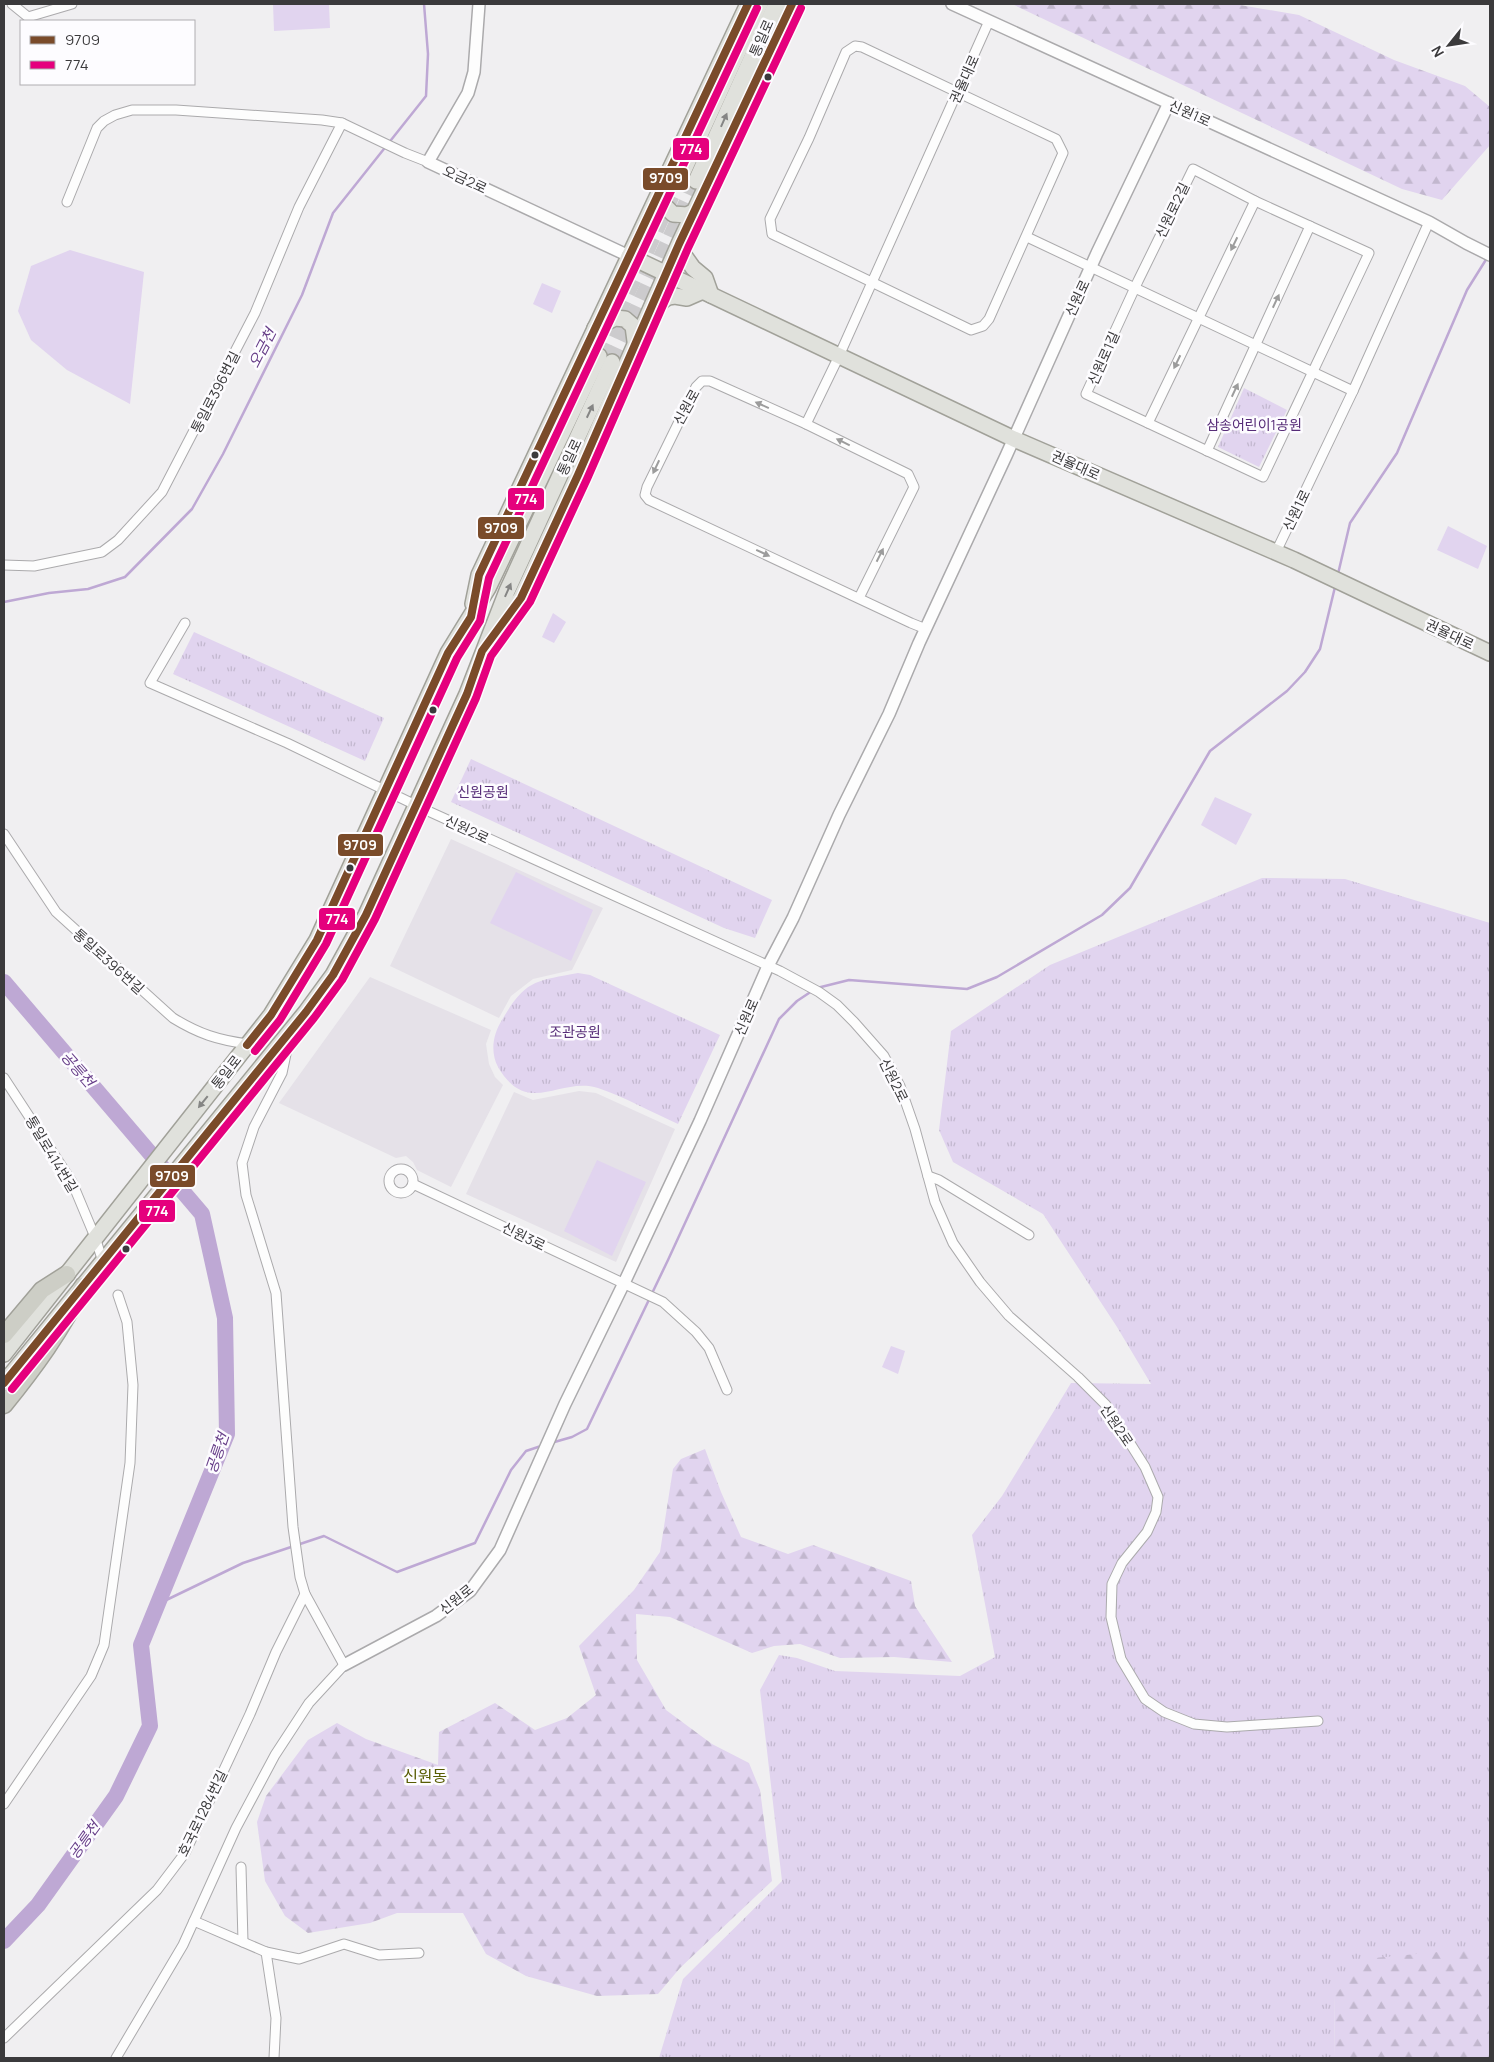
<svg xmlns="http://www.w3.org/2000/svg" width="1494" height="2062" font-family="Manrope,'Noto Sans KR',sans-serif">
  <defs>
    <pattern id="grass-tufts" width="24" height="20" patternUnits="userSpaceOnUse" patternTransform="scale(1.25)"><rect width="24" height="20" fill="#e1d4ef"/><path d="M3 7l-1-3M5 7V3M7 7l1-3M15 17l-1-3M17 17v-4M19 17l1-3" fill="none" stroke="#c2b7ce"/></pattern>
    <pattern id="forest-firs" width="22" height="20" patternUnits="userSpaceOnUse" patternTransform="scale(1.25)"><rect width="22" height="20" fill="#e1d4ef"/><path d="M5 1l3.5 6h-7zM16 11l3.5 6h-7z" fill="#c2b7ce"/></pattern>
  </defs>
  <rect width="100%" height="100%" fill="#f0eff1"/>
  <g fill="#e5e1e8">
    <polygon points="451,839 603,908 572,970 533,979 511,996 499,1018 390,966"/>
    <polygon points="370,977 491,1030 486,1044 489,1064 495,1077 503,1085 451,1187 417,1170 413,1162 406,1156 396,1158 279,1103"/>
    <polygon points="579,1091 596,1093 675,1129 616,1262 466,1194 514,1092 533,1100"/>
  </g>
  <g fill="url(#grass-tufts)">
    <polygon points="1244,388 1287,410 1259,467 1218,447"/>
    <polygon points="194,632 384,718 365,761 173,674"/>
    <polygon points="471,759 772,900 755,938 724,928 451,802"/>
    <polygon points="1262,878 1345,879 1490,923 1490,1947 1464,1951 1335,1995 1334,2058 659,2058 683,1979 782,1881 760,1690 779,1655 797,1658 835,1671 960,1676 995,1657 972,1535 1002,1496 1071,1383 1151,1384 1117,1327 1043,1214 953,1162 939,1130 951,1031 1050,965"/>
    <path d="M 578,973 L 590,975 L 720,1035 L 678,1124 C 653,1113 623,1096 598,1088 C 560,1076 528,1118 498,1067 C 490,1052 493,1034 502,1020 C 525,980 535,981 578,973 Z"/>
  </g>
  <g fill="url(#forest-firs)">
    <polygon points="1012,4 1234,4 1299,15 1394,60 1465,86 1490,107 1490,145 1442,200 1402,189"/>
    <polygon points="705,1449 721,1492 741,1537 788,1554 813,1545 911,1581 915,1606 952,1662 894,1657 840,1658 800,1644 774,1646 752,1653 670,1617 636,1614 637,1660 666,1710 712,1744 749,1763 760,1790 772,1881 680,1968 658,1994 597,1996 526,1976 486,1954 463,1913 397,1913 370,1923 308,1933 285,1916 265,1881 257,1822 266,1796 308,1740 337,1723 366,1739 438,1765 439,1732 495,1703 535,1730 567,1718 596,1695 579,1646 634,1590 660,1552 673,1469 681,1459"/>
    <polygon points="1490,1947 1490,2058 1334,2058 1335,1995 1364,1959"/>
  </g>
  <g fill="#e1d4ef">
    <polygon points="273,4 329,4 330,28 274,31"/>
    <polygon points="70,250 144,272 130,404 67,370 31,340 18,311 31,266"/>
    <polygon points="542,283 561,291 552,313 533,304"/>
    <polygon points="1448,526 1487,546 1478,569 1437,550"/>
    <polygon points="553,613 566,622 554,643 542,637"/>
    <polygon points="1215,797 1252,814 1236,845 1201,825"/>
    <polygon points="516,872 593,910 571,961 490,923"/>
    <polygon points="597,1160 646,1182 612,1256 564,1231"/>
    <polygon points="891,1346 905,1351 898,1374 882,1367"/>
  </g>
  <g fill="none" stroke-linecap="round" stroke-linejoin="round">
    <g stroke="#bea8d4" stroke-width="2.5">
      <polyline points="1338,574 1350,523 1397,453 1467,290 1487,258"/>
      <polyline points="4,602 49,593 88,589 125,577 192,509 223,454 302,295 333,213 426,96 428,54 424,4"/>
      <polyline points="817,988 849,980 967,989 997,977 1102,915 1130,888 1210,751 1287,691 1305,672 1320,649 1335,587"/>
      <polyline points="551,1443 572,1437 587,1429 668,1260 779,1019 797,1001 812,991"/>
      <polyline points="158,1604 243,1563 324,1536 397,1572 475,1543 511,1470 526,1451 541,1446"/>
    </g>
    <polyline stroke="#bea8d4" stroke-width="16" points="4,982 202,1214 225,1318 227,1434 141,1645 150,1726 116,1796 38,1905 4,1941"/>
    <g stroke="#cccbcd" stroke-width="15" stroke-dasharray="15 8" stroke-linecap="butt">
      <polyline points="599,356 682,174"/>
      <polyline points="612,362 696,181"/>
    </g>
    <defs>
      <g id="minor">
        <polyline points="12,4 28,17 72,4"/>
        <polygon points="855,46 862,47 1056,139 1063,153 989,319 983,326 971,330 772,234 770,219 809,138 846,52"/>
        <polygon points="1193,169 1255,201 1369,253 1263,477 1086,394 1138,281"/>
        <polyline points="67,202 97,128 104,121 115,115 132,110 176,110 322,120 342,123 405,153 428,162"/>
        <polyline points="1027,237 1353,391"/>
        <polyline points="1148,423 1255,201"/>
        <polyline points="806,424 839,356 989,21"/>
        <polyline points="1207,451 1310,226"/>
        <polyline points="1276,552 1353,391 1429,222"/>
        <polyline points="4,565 34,566 102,552 118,540 162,492 255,313 299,207 342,123"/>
        <polyline points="859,598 914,487 908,474 806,424 710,381 702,381 696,387 647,487 645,495 649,500 911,623 926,629"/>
        <polyline points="185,623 150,683 287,743 428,811 780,971 819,992 837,1005 854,1022 884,1056 900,1086 915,1129 935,1202 953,1243 980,1282 1009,1316 1078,1377 1106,1405 1145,1467 1158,1497 1156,1512 1147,1532 1122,1563 1112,1584 1111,1617 1121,1659 1145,1699 1164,1712 1194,1724 1227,1727 1318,1721"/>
        <path d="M 4,834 L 56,912 L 173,1018 C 199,1034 218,1040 248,1044"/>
        <polyline points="4,1078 72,1182 95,1237 103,1262"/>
        <circle cx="401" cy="1181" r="12"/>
        <polyline points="928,1176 939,1180 1029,1235"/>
        <polyline points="413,1184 663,1302 696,1332 709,1348 727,1390"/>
        <polyline points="4,1804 91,1676 104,1645 130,1463 133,1385 127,1322 118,1295"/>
        <polyline points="241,1867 243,1942"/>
        <polyline points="194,1921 266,1952 299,1959 344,1944 379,1955 419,1953"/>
        <polyline points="266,1952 276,2018 274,2058"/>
        <polyline points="4,2038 157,1890 185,1853 250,1714 276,1652 305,1594"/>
        <polyline points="116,2058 183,1945 236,1828 275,1755 309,1703 344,1665 305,1594 300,1577 293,1527 276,1293 246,1195 242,1163 254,1127 282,1073 290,1035"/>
      </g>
      <g id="tertiary">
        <polyline points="479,4 474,72 468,93 428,162 629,256"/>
        <polyline points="952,4 1429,222 1466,243 1490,255"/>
        <polyline points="344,1665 436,1616 470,1591 500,1550 565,1404 624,1283 700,1121 768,966 793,918 839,815 889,714 919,643 1006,456 1097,253 1169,103"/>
      </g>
      <g id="primary">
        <polyline points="682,174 760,4"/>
        <polyline points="696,181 776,4"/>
        <polyline points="661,188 663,204 673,214 687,215 695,211"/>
        <polyline points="684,237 683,254 693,268 705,278 711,295"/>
        <polyline points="629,256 1014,439 1294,560 1490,653"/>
        <polyline points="651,309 668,297 675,296 687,298 703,291"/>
        <polyline points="595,328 615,318 625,319 633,326 635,341"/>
        <polyline points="473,604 479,575 748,4"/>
        <polyline points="496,632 521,598 578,475 679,244 792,4"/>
        <polyline points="4,1354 271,1015 317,940 448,653 488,588 599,356"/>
        <polyline points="4,1383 306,1012 333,975 366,915 467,694 507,591 612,362"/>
      </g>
      <g id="motorway">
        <polyline points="4,1335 42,1290 67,1274"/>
        <path d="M 4,1405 C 34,1368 62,1330 83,1286"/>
      </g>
    </defs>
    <use href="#minor" stroke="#abaaac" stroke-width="11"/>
    <use href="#tertiary" stroke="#abaaac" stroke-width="14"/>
    <use href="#primary" stroke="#a1a199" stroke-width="18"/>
    <use href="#motorway" stroke="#a1a199" stroke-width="19"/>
    <use href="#minor" stroke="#fdfdfd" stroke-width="9"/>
    <use href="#tertiary" stroke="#fdfdfd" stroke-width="11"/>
    <use href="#primary" stroke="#e0e1dc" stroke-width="15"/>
    <use href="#motorway" stroke="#cdcec6" stroke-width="16"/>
    <defs>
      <g id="bus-1">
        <polyline points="247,1045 271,1015 317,940 448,653 471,617 479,575 748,4"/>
        <polyline points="4,1383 306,1012 333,975 366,915 467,694 482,651 521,598 578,475 679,244 792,4"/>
      </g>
      <g id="bus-2">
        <polyline points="255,1051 280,1020 326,944 457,658 480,621 489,578 757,8"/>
        <polyline points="12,1389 314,1018 342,980 375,919 476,698 491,656 530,602 587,479 688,248 801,8"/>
      </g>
    </defs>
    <use href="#bus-1" stroke="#fdfcff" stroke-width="11"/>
    <use href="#bus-2" stroke="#fdfcff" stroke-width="11"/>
    <use href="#bus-1" stroke="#7a4b2a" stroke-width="8"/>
    <use href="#bus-2" stroke="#e5007d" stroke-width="8"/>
  </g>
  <defs><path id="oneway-solid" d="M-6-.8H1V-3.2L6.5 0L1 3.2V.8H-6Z" transform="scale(1.25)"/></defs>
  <g fill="#858584">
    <use href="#oneway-solid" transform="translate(724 120) rotate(-66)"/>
    <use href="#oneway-solid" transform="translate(590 411) rotate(-65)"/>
    <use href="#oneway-solid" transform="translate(508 590) rotate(-66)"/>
    <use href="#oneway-solid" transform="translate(203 1102) rotate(129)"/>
  </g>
  <g fill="#9c9c9c">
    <use href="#oneway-solid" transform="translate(1234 244) rotate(116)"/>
    <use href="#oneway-solid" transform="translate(1276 301) rotate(-65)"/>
    <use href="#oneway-solid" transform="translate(1177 362) rotate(116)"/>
    <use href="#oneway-solid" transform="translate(1235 390) rotate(-65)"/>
    <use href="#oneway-solid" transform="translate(762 405) rotate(-156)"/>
    <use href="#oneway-solid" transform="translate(843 442) rotate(-154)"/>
    <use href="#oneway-solid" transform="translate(656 467) rotate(115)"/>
    <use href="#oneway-solid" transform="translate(763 553) rotate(25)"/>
    <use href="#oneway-solid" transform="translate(880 555) rotate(-63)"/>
  </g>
  <g fill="#3b3a3c" stroke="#fdfcff" stroke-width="2">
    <circle cx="768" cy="77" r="4.5"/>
    <circle cx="535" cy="455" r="4.5"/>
    <circle cx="433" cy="710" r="4.5"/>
    <circle cx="350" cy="868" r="4.5"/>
    <circle cx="126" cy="1249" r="4.5"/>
  </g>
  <g text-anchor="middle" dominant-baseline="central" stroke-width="5" stroke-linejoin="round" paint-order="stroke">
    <g font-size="14" fill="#3b3a3c" stroke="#fdfcff">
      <text transform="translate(761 38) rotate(-66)">통일로</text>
      <text transform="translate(964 79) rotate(-66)">권율대로</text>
      <text transform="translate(1190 113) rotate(24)">신원1로</text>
      <text transform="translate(465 179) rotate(25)">오금2로</text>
      <text transform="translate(1172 210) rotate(-64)">신원로2길</text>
      <text transform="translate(1077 298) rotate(-65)">신원로</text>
      <text transform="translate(1103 358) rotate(-66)">신원로1길</text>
      <text transform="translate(215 392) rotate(-63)">통일로396번길</text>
      <text transform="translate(686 407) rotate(-61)">신원로</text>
      <text transform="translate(569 457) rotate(-65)">통일로</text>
      <text transform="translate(1076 465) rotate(24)">권율대로</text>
      <text transform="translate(1296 510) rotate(-64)">신원1로</text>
      <text transform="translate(1450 634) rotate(25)">권율대로</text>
      <text transform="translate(467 829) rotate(25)">신원2로</text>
      <text transform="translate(109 961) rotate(42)">통일로396번길</text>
      <text transform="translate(746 1017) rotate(-66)">신원로</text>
      <text transform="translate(226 1072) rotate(-52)">통일로</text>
      <text transform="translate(894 1080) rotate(64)">신원2로</text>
      <text transform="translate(52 1154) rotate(59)">통일로414번길</text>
      <text transform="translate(524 1236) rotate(26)">신원3로</text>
      <text transform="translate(1117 1425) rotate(56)">신원2로</text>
      <text transform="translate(456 1599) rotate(-39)">신원로</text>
      <text transform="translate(202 1813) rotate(-64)">호국로1284번길</text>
    </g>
    <g font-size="14" fill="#572d78" stroke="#fdfcff">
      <text x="1254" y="424">삼송어린이1공원</text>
      <text x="483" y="791">신원공원</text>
      <text x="575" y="1031">조관공원</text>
    </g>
    <g font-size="15" font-style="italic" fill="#663d88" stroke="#fdfcff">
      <text transform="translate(262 348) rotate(-63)">오금천</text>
      <text transform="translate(78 1069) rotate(49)">공릉천</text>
      <text transform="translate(217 1453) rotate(-71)">공릉천</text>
      <text transform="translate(84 1840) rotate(-54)">공릉천</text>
    </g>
    <g font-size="16" fill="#585c03" stroke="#fdfcff">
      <text x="425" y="1776">신원동</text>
    </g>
  </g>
  <g stroke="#fdfcff" stroke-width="2">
    <rect x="672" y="137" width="38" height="24" rx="5" fill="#e5007d"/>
    <rect x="642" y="167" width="47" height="24" rx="5" fill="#7a4b2a"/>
    <rect x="507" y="487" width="38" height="24" rx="5" fill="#e5007d"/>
    <rect x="477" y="516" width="48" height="24" rx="5" fill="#7a4b2a"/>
    <rect x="337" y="833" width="47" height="24" rx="5" fill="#7a4b2a"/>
    <rect x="318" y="907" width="38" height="24" rx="5" fill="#e5007d"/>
    <rect x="149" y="1164" width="47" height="24" rx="5" fill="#7a4b2a"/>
    <rect x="138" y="1199" width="38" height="24" rx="5" fill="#e5007d"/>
  </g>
  <g font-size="14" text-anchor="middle" font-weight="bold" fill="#fff">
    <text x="691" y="154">774</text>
    <text x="666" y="183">9709</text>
    <text x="526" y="504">774</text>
    <text x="501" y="533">9709</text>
    <text x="360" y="850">9709</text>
    <text x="337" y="924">774</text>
    <text x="172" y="1181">9709</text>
    <text x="157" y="1216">774</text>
  </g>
  <rect width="1494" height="2062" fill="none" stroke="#3b3a3c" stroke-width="10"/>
  <rect x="20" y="20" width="175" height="65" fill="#fdfcff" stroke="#afaeb1"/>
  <rect x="30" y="36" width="25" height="8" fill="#7a4b2a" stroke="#afaeb1"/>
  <text x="65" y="45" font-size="15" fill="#3b3a3c">9709</text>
  <rect x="30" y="61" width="25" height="8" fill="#e5007d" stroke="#afaeb1"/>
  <text x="65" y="70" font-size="15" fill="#3b3a3c">774</text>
  <g transform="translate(1449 45) rotate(240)" stroke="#fdfcff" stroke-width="4" paint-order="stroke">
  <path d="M0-4L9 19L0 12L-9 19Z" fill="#3b3a3c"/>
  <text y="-8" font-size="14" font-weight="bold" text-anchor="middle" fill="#3b3a3c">N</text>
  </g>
</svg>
